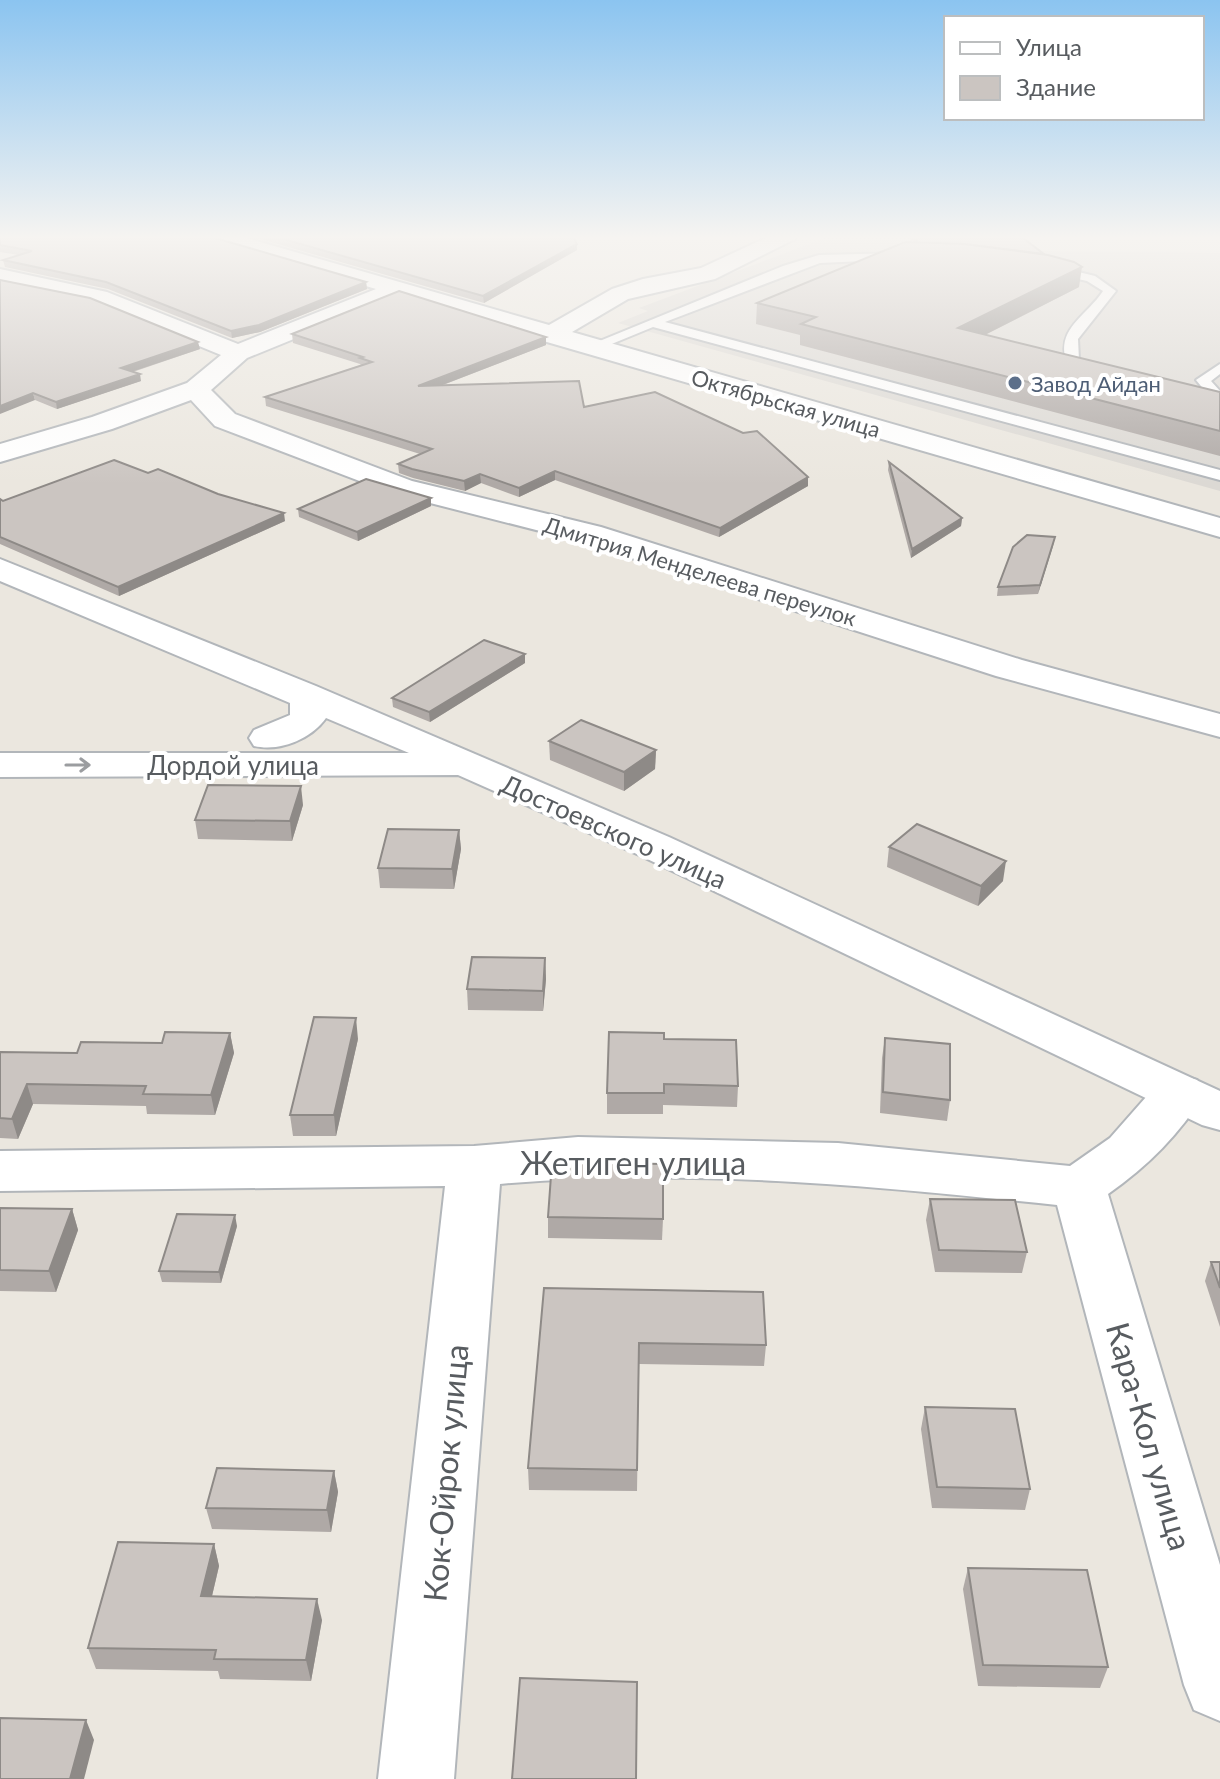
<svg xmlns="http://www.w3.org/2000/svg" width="1220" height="1779" font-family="Lato,sans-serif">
  <rect width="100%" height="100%" fill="#ebe7df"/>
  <polygon fill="#dcd9d4" points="955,237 961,250 1220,253 1220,491 618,323 648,311 639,308 825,238"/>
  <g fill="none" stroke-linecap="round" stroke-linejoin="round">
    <defs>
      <g id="service">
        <polygon points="902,253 908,257 906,259 820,263 665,322 1220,470 1220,480 653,327 597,350 585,347 783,266 819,255"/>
        <path d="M 1050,265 L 1095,276 L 1116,291 L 1078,339 L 1079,360 L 1099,368 L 1099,374 L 1089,374 L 1068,365 C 1053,330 1087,316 1103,291 L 1087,281 L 1046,272 L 1046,266 Z"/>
        <polygon points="1220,364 1220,374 1211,381 1220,391 1220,404 1215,403 1196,380"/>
      </g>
      <g id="minor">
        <polygon points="204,235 236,235 549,325 612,289 643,279 701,268 772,235 798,235 795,239 715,279 628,299 572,332 1220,518 1220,537 540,340 399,296 247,358 211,390 235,414 412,481 601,527 1022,660 1220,714 1220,737 996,676 579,541 391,493 215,426 191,400 112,429 0,462 0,444 92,417 187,383 221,355 92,302 0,283 0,269 107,292 238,344 376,289 207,239"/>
        <path d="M 1179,1075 L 1197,1080 L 1205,1093 C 1180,1134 1147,1167 1108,1194 L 1220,1565 L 1220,1721 L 1194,1710 L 1184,1685 L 1057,1205 C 872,1186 685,1167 500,1184 L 454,1779 L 378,1779 L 445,1186 L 0,1191 L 0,1151 L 474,1146 L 578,1137 L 838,1143 L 1070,1166 L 1110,1138 L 1161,1080 Z"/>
      </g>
      <path id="tertiary" d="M 0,559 L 316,686 L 669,837 L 1220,1091 L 1220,1130 L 1202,1125 L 639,855 L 458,775 L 0,777 L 0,753 L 409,753 L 326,718 C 311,739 280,752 254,746 L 249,738 L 254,730 L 290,715 L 290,703 L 0,581 Z"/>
    </defs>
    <use href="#service" stroke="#b2b6ba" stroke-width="4"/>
    <use href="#minor" stroke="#b2b6ba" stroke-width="4"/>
    <use href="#tertiary" stroke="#b2b6ba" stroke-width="4"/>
    <use href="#service" fill="#fff" fill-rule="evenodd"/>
    <use href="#minor" fill="#fff" fill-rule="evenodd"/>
    <use href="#tertiary" fill="#fff" fill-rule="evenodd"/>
  </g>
  <g fill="#afa9a6">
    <polygon points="0,235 366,282 367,289 260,332 232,338 108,289 5,267 3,260 19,255 0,252"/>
    <polygon points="246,235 581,235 581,237 573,237 577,250 484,303"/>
    <polygon points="907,235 1019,235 1079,287 985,335 1220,392 1220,456 800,345 800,335 756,324 757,303 913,243"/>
    <polygon points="0,280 200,349 133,372 141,381 57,409 35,400"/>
    <polygon points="292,334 546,345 443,385 584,407 808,477 808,486 719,537 555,480 519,497 481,483 465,491 413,478 399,473 398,464 420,454 266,406 265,397 361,365 360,364 293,343"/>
    <polygon points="889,462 962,518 961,526 911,558 888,470"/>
    <polygon points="148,473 285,521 119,596 0,544 0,499 3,501"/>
    <polygon points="431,506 358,541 299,517 298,509"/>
    <polygon points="1055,537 1038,594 997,596 998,587"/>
    <polygon points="525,663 430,722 393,707 392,698"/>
    <polygon points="549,741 656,750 655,769 624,791 550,760"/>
    <polygon points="303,805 292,841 198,839 195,820"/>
    <polygon points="459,830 461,849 454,889 380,888 378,868"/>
    <polygon points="889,847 1003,881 978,906 887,867"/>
    <polygon points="545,958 546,979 543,1011 468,1010 467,989"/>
    <polygon points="230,1033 234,1053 215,1115 147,1114 146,1106 33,1104 18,1139 0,1138 0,1052 77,1053"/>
    <polygon points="885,1038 950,1100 947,1121 880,1113 882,1058"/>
    <polygon points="358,1039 336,1136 293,1136 290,1115"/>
    <polygon points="664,1039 738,1086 737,1107 663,1105 663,1114 607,1114 607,1093"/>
    <polygon points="930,1199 1027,1252 1022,1273 935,1272 926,1220"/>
    <polygon points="0,1208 72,1209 78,1230 56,1292 0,1291"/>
    <polygon points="548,1217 663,1219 662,1240 548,1238"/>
    <polygon points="237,1226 221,1283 162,1282 159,1271"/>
    <polygon points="1211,1262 1220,1262 1220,1327 1205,1281"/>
    <polygon points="544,1288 766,1345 764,1366 639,1364 637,1491 529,1490 528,1468"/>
    <polygon points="925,1407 1030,1489 1025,1510 932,1508 921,1429"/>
    <polygon points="334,1471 338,1492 331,1532 212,1529 206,1508"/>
    <polygon points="214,1544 219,1566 212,1596 322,1620 311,1681 220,1679 218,1671 96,1669 88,1648"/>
    <polygon points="968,1568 1108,1667 1100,1688 978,1686 963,1589"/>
  </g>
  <g fill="#8e8a87">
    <polygon points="577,244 577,250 484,303 483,296"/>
    <polygon points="1082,267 1079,287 955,350 958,328"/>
    <polygon points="366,282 367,289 260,332 232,338 231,331"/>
    <polygon points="546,337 546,345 419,394 418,386"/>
    <polygon points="198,342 200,349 122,375 121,368"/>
    <polygon points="140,374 141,381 57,409 56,402"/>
    <polygon points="33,393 35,400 0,414 0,406"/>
    <polygon points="555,471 555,480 519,497 519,488"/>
    <polygon points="480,474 481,483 465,491 464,481"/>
    <polygon points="808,477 808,486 719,537 720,528"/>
    <polygon points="431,498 431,506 358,541 357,532"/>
    <polygon points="284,513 285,521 119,596 118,587"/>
    <polygon points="962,518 961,526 911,558 912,549"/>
    <polygon points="1055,537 1053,546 1038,594 1040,585"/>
    <polygon points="525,654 525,663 430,722 429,712"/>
    <polygon points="656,750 655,769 624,791 624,772"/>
    <polygon points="301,786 303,805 292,841 290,821"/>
    <polygon points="459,830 461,849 454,889 452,869"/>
    <polygon points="1006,861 1003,881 978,906 981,886"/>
    <polygon points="545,958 546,979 543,1011 543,991"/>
    <polygon points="356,1018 358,1039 336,1136 334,1115"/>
    <polygon points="230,1033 234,1053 215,1115 211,1095"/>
    <polygon points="27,1084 33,1104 18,1139 12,1119"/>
    <polygon points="72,1209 78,1230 56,1292 49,1271"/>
    <polygon points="235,1215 237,1226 221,1283 219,1272"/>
    <polygon points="334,1471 338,1492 331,1532 327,1510"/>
    <polygon points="214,1544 219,1566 207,1617 201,1596"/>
    <polygon points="317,1599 322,1620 311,1681 306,1660"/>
    <polygon points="86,1720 94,1740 84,1779 70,1779"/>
  </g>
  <g fill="#cbc5c1" stroke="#8e8a87" stroke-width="2">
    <polygon points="0,235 205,235 366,282 259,325 231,331 106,282 3,260 32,251 0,245"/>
    <polygon points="269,235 572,235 577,244 483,296"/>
    <polygon points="913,235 1019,235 1044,254 964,244 918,243"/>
    <polygon points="905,242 964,244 1048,255 1074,262 1082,267 958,328 1220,392 1220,431 801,324 816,317 757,303"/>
    <polygon points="0,280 90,298 198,342 121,368 140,374 56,402 33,393 0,406"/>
    <polygon points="399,291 546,337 418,386 579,381 584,407 655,392 743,433 757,431 808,477 720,528 555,471 519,488 480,474 464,481 412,469 398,464 432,449 265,397 372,362 360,358 363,357 292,334"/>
    <polygon points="114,460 148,473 158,469 218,494 284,513 118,587 0,537 0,499 3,501"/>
    <polygon points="889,462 962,518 912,549"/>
    <polygon points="366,479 431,498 357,532 298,509"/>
    <polygon points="1027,535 1055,537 1040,585 998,587 1013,547"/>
    <polygon points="484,640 525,654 429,712 392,698"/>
    <polygon points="581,720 656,750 624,772 549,741"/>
    <polygon points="208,785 301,786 290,821 195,820"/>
    <polygon points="917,824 1006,861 981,886 889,847"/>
    <polygon points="388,829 459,830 452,869 378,868"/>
    <polygon points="472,957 545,958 543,991 467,989"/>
    <polygon points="314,1017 356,1018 334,1115 290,1115"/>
    <polygon points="165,1032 230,1033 211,1095 143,1094 146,1086 27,1084 12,1119 0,1118 0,1052 77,1053 81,1042 162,1043"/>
    <polygon points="609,1032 664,1033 664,1039 736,1040 738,1086 664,1084 664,1093 607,1093"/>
    <polygon points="885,1038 950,1044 950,1100 883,1092"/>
    <polygon points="552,1162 663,1164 663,1219 548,1217"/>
    <polygon points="930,1199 1015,1200 1027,1252 939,1250"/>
    <polygon points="0,1208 72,1209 49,1271 0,1270"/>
    <polygon points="177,1214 235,1215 219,1272 159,1271"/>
    <polygon points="1211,1262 1220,1262 1220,1288"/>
    <polygon points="544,1288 763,1292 766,1345 639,1343 637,1470 528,1468"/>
    <polygon points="925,1407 1015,1409 1030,1489 937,1487"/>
    <polygon points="217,1468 334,1471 327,1510 206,1508"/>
    <polygon points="118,1542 214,1544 201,1596 317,1599 306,1660 214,1659 216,1650 88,1648"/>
    <polygon points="968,1568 1087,1570 1108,1667 983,1665"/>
    <polygon points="520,1678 637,1682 636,1779 512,1779"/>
    <polygon points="0,1718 86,1720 70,1779 0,1779"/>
  </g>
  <defs><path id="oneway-shaft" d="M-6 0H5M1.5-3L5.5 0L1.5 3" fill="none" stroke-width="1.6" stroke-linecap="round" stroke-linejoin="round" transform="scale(2)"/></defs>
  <use stroke="#9b9da0" href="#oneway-shaft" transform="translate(78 765)"/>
  <linearGradient id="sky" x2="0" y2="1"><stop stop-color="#8bc4f0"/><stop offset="0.49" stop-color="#f6f4f1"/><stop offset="1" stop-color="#f6f4f1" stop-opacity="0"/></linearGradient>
  <rect width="1220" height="484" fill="url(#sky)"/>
  <circle fill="#5c6f8a" stroke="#fff" stroke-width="3" cx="1015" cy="383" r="8"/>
  <g text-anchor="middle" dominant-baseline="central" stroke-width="8" stroke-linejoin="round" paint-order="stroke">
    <g font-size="22" fill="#4e5e75" stroke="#fff" text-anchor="start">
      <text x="1031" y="383">Завод Айдан</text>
    </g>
    <g font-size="22" fill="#585c60" stroke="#fff">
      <text transform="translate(786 403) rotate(16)">Октябрьская улица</text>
      <text transform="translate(700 571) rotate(17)">Дмитрия Менделеева переулок</text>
    </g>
    <g font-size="26" fill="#585c60" stroke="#fff">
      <text x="233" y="765">Дордой улица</text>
      <text transform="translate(614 831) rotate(24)">Достоевского улица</text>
    </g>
    <g font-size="32" fill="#585c60" stroke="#fff">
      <text x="633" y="1162">Жетиген улица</text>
      <text transform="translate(1150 1436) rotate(74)">Кара-Кол улица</text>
      <text transform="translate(445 1473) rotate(-85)">Кок-Ойрок улица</text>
    </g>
  </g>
  <rect x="944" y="16" width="260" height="104" fill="#ffffff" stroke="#bcbebf" stroke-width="2"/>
  <rect x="960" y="42" width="40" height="12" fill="#ffffff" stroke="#bcbebf" stroke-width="2"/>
  <text x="1016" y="56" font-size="24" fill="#585c60">Улица</text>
  <rect x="960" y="76" width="40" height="24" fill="#cbc5c1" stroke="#bcbebf" stroke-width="2"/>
  <text x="1016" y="96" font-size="24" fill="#585c60">Здание</text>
</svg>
